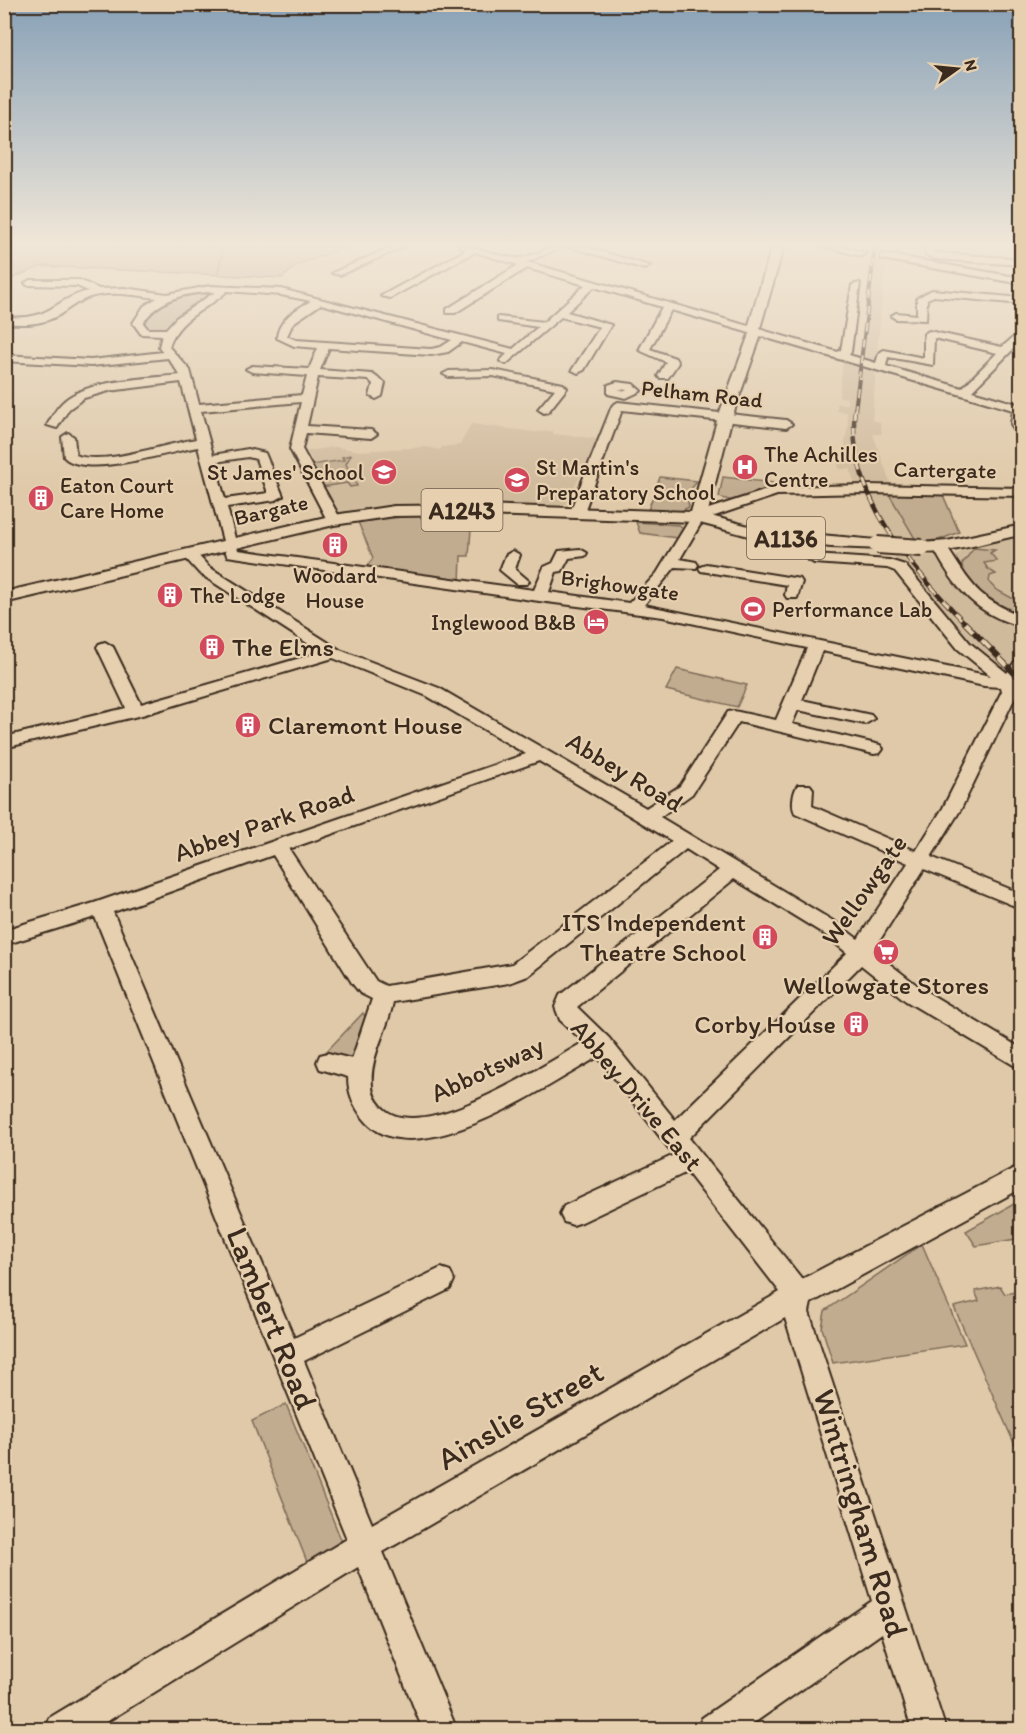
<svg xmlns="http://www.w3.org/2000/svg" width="1026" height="1734" font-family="Itim,sans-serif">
  <rect width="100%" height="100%" fill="#dfc9a9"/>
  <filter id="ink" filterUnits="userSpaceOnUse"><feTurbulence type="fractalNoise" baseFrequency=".0167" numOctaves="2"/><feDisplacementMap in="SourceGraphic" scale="12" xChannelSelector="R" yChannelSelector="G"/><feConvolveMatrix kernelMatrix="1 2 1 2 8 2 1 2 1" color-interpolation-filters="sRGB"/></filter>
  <g filter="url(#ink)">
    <g fill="#d0ba9c">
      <polygon points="866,246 898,246 898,259 886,259 876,364 860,357 871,256 873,256 865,252"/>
      <polygon points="843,359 876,370 872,420 880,422 882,434 873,434 891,485 855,484 850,469 839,469 836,455 847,455 845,443 848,425 847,412 837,411 837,404 847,404 847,398 839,397"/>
      <polygon points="471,424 535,432 553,431 553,434 599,439 563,509 476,504 472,501 464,504 405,507 338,516 307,451 336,447 359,451 427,447 440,450 442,447 460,445"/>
      <polygon points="865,493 889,494 919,544 890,541"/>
      <polygon points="1021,535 1021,692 966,641 894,557 897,554 954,557 971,544"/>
    </g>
    <g fill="#c1ac90" stroke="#7e6b57" stroke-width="1.5">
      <polygon points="5,246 223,246 218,273 224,246 349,246 297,265 282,278 42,266 5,281"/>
      <path d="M 213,291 L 164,329 L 148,329 L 143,324 C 150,297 190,293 213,291 Z"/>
      <polygon points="351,455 346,464 357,486 350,487 347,483 322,487 311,465 344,460 342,457"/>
      <path d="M 660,477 L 698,481 C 689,490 686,495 689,507 L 679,512 L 648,510 Z"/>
      <polygon points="723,477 773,483 772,488 732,501 719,497"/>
      <polygon points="889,494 943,495 959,532 939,540 917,542"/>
      <polygon points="472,515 469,556 461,556 460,584 366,568 373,558 358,522 410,516"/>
      <polygon points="636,522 679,525 687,530 677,538 640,533"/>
      <path d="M 974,548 L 995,550 L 990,553 L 997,561 L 984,563 L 988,569 L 996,574 L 990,576 L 989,582 L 995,589 L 1021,603 L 1021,615 C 1001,605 963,591 962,564 Z"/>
      <polygon points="677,669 747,685 737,707 666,690"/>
      <polygon points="363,1013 367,1020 354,1055 344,1059 324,1054"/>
      <polygon points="1021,1200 1021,1238 976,1246 966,1231"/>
      <polygon points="922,1244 965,1344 833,1363 822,1328 825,1311"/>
      <polygon points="1000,1286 1005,1294 1021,1291 1021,1459 954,1307 979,1301 975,1291"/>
      <polygon points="286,1404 342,1542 307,1562 252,1421"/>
    </g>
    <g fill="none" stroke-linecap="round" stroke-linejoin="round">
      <defs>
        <g id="minor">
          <polygon points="394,246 406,246 340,275 332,273"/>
          <path d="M 459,246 C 477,246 507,260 519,258 C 536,256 548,246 565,246 L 527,262 L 838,352 L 841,350 L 852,285 L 860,283 L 851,352 L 849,355 L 876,363 L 879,353 L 884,350 L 924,358 L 924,334 L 929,331 L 1002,347 L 1022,330 L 1022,340 L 972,391 L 1017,404 L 1022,402 L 1022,440 L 1018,439 L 1011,424 L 1013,410 L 671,310 L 650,349 L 675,358 L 678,363 L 668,378 L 660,378 L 658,376 L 666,362 L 639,350 L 662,307 L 594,287 L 567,312 L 611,325 L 584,370 L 578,373 L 572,370 L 600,327 L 561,317 L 506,364 L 500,361 L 507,354 L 462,342 L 448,352 L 431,355 L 329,348 L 320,370 L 372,374 L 385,383 L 382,396 L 376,399 L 370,396 L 373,384 L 369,380 L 318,377 L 307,426 L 371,430 L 377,434 L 371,438 L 306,433 L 302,449 L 341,520 L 334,524 L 327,520 L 290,449 L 301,402 L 201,411 L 213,455 L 248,449 L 265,453 L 283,496 L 276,500 L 227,507 L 238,550 L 534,590 L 544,567 L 553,563 L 559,551 L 580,549 L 587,553 L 585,556 L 569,558 L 562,571 L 556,572 L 549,592 L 629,603 L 657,573 L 693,514 L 776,487 L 867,485 L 1022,488 L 1022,496 L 867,493 L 777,495 L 703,520 L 680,559 L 696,562 L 698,565 L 696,568 L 675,567 L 644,605 L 991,676 L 958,649 L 895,571 L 887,568 L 814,563 L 807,559 L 814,555 L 889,560 L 905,565 L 970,643 L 1007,673 L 1016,660 L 1022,658 L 1022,675 L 1016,682 L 1018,691 L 961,809 L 931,857 L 1022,894 L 1022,909 L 924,869 L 873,951 L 922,989 L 1022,1049 L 1022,1070 L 906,1001 L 861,965 L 689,1138 L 802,1279 L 1022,1164 L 1022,1188 L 811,1303 L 809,1312 L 946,1730 L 912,1730 L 882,1633 L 744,1730 L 697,1730 L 702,1718 L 872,1601 L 785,1318 L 383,1552 L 457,1730 L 423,1730 L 358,1567 L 93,1730 L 44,1730 L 49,1718 L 347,1539 L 95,917 L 4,945 L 4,930 L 94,903 L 526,754 L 427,696 L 333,658 L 142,715 L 4,748 L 4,737 L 126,708 L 97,647 L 99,644 L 105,642 L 113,647 L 141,704 L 321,652 L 199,573 L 182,554 L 189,550 L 194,551 L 209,567 L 340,650 L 439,688 L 646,808 L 680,786 L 728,712 L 734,711 L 776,720 L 807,648 L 663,617 L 539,601 L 227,556 L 198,447 C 168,452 86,479 64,457 L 62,437 L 68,433 L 74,437 L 76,455 C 103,466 165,444 196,439 L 181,382 L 109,391 L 84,398 L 69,409 L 57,428 L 47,425 C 52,417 56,408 63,402 C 87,379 148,379 180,375 L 168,358 L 91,366 L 4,361 L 4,355 L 91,360 L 163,352 L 159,347 L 162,335 L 141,334 L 133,323 L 144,306 L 157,298 C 134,295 109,290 87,298 C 77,302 68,309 59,315 C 42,325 24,325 4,323 L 4,317 C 53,321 50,301 88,291 L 77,286 L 27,285 L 25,283 L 30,280 L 79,280 L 99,289 L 124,288 L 167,294 L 210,286 L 281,289 L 513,349 L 538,327 L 498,321 L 498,317 L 544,322 L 585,285 L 527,268 L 455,313 L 447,313 L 447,309 L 518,265 L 475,252 L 390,298 L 381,296 L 466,250 ZM 227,291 L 281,295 L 311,301 C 296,309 278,320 277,338 L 294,346 L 318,348 L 309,369 L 252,366 L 246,369 L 252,372 L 307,376 L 302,395 L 199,404 L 190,370 L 169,347 C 177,318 207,310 227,291 ZM 215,292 L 176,318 L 166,329 L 148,329 L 143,323 C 159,298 187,292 215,292 ZM 321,304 L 452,340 L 441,347 L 431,349 L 296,340 L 287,336 L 293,323 ZM 934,338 L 997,353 L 962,388 L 886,366 L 888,357 L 933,365 ZM 248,457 L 256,459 L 268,493 L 225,499 L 215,462 ZM 822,651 L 984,686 L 1001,687 L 1002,691 L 943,808 L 916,851 L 812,806 L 813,789 L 810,785 L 798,785 C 793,792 791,806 795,813 L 908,863 L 858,939 L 838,924 L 660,817 L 692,794 L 739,722 L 874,754 L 880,753 L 883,749 L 880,745 L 792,724 L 798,710 L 865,724 L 874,719 L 871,715 L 802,700 ZM 539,761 L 672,841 L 512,964 L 386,986 L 376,981 L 289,849 ZM 686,849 L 719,870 L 560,995 L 555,1007 L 560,1020 L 584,1042 C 545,1064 418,1149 381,1106 C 376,1100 372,1094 372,1086 C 369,1057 388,1030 393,1002 L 509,983 L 528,976 ZM 273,855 L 352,983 L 360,993 L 372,999 L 352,1059 L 328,1053 L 320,1055 L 317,1062 L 320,1069 L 348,1077 C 348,1093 354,1107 364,1119 C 412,1180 549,1084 598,1057 L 674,1155 L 564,1206 L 560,1214 L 564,1222 L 573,1225 L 582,1222 L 687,1172 L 780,1292 L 372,1524 L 304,1361 L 450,1289 L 454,1280 L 450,1271 L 441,1268 L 294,1338 L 113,912 ZM 734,879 L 824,934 L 847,953 L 675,1120 L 609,1038 L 577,1007 Z"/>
          <polygon points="567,246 582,246 650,266 645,269"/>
          <polygon points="823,246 841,246 866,253 861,256"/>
          <polygon points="924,246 934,246 934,252 937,253 1022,259 1022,265 935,259 926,255"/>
          <polygon points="884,254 1022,278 1022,284 881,259 881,255"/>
          <polygon points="932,290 1022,298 1022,304 934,296 927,299 926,320 896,319 891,316 896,313 917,315 917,298"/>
          <polygon points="493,370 563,384 567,388 548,412 544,413 538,409 555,389 493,376 449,377 443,374 449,371"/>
          <path d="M 617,382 L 633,384 L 641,391 L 626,398 L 608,394 L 608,385 ZM 618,389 L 627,390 L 625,391 Z"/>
          <polygon points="618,402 786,420 792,424 786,428 622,410 584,512 582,515 572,515 570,512 612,406"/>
          <path d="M 941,545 L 946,546 C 972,585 976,598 1022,616 L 1022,626 C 977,616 954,587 934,549 Z"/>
          <polygon points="513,551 520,555 515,569 529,581 527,584 517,584 500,570 506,555"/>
          <polygon points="706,564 800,579 802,582 797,598 787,598 785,595 787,585 701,571 699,568"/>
        </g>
        <g id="major">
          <polygon points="772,246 784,246 760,328 762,332 732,417 707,515 764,530 877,540 883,541 886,545 883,549 831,547 764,540 696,522 482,515 394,516 334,525 4,603 4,592 334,515 394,506 482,505 691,512 718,417 750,332 748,328"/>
          <path d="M 1022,525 L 1022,535 C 1001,537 925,563 913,548 L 922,543 L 947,541 Z"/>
        </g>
      </defs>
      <use href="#minor" stroke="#3b2a1e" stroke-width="4"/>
      <use href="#major" stroke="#3b2a1e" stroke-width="4"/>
      <use href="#minor" fill="#e6d0af" fill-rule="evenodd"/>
      <use href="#major" fill="#e6d0af" fill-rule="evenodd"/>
      <defs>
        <polyline id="rail-far2" points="855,411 875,246"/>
        <path id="rail-far1" d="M 855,409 C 845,494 912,568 966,624"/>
        <polyline id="rail" points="965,623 1022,681"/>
      </defs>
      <use href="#rail-far2" stroke="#3b2a1e" stroke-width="4"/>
      <use href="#rail-far1" stroke="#3b2a1e" stroke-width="4.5"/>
      <use href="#rail" stroke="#3b2a1e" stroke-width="6"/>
      <use href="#rail-far2" stroke="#e6d0af" stroke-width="2" stroke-dasharray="8" stroke-linecap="butt"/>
      <use href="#rail-far1" stroke="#e6d0af" stroke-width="3" stroke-dasharray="9" stroke-linecap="butt"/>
      <use href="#rail" stroke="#e6d0af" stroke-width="4" stroke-dasharray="12" stroke-linecap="butt"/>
      <defs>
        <polyline id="major-bridge" points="877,545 922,548"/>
      </defs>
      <use href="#major-bridge" stroke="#3b2a1e" stroke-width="20" stroke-linecap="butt"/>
      <use href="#major-bridge" stroke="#e6d0af" stroke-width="16"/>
    </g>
  </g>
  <linearGradient id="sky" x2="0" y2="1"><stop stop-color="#88a1b7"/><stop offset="0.5" stop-color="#f1e7d8"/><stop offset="1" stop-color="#f1e7d8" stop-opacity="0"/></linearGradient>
  <rect width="1026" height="489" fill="url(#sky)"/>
  <defs>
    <symbol id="hospital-disc" viewBox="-11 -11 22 22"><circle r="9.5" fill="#d1495b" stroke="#e6d0af"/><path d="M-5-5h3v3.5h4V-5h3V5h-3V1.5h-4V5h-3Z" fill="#fff"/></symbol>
    <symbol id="school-disc" viewBox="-11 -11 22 22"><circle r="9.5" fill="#d1495b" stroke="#e6d0af"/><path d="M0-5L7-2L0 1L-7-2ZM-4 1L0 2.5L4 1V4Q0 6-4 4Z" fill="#fff"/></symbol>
    <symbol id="building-disc" viewBox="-11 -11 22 22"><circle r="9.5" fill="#d1495b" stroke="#e6d0af"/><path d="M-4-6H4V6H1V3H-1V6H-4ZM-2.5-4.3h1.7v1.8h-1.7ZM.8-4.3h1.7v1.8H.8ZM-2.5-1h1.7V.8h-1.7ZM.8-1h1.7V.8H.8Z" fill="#fff"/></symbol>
    <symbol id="stadium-disc" viewBox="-11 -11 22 22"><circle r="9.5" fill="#d1495b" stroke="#e6d0af"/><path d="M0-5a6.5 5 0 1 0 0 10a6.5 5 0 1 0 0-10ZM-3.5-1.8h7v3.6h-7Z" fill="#fff"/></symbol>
    <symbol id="hotel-disc" viewBox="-11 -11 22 22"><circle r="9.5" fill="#d1495b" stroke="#e6d0af"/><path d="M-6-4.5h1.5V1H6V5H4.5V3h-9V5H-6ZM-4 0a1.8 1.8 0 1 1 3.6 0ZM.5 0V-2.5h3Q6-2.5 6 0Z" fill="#fff"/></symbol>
    <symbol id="supermarket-disc" viewBox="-11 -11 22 22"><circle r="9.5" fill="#d1495b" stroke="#e6d0af"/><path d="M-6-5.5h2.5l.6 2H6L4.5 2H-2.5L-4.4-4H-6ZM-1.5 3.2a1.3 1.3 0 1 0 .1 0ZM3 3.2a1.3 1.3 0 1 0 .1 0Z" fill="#fff"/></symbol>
  </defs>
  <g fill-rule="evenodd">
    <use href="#hospital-disc" x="730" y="452" width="30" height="30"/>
    <use href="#school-disc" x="369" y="457" width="30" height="30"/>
    <use href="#school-disc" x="502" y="465" width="30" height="30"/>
    <use href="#building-disc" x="26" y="483" width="30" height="30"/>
    <use href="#building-disc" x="320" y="530" width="30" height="30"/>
    <use href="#building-disc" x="155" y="580" width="30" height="30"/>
    <use href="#stadium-disc" x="738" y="594" width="30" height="30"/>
    <use href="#hotel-disc" x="581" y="607" width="30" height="30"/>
    <use href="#building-disc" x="197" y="632" width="30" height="30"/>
    <use href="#building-disc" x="233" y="710" width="30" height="30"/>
    <use href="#building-disc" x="750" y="922" width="30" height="30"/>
    <use href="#supermarket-disc" x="871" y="937" width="30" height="30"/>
    <use href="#building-disc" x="841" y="1009" width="30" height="30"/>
  </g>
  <g text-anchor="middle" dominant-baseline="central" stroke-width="4.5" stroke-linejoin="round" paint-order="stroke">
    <g font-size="22" fill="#3b2a1e" stroke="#e6d0af">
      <text transform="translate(702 394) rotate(6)">Pelham Road</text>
      <text transform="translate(945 470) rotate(1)">Cartergate</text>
      <text transform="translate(271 510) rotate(-13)">Bargate</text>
      <text transform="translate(620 585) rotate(8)">Brighowgate</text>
    </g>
    <g font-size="22" fill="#3b2a1e" stroke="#e6d0af" text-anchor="start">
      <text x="764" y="454">The Achilles<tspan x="764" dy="25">Centre</tspan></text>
      <text x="536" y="467">St Martin's<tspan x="536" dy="25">Preparatory School</tspan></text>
      <text x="364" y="472" text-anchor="end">St James' School</text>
      <text x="60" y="485">Eaton Court<tspan x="60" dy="25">Care Home</tspan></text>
      <text x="335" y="575" text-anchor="middle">Woodard<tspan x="335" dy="25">House</tspan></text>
      <text x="190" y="595">The Lodge</text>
      <text x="772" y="609">Performance Lab</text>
      <text x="576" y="622" text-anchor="end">Inglewood B&amp;B</text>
    </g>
    <g fill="#e6d0af" stroke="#6e5c4a" stroke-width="1.5">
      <rect x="421.5" y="489" width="81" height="42" rx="4.5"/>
      <rect x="747" y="517" width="78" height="42" rx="4.5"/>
    </g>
    <g font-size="24" font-weight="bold" fill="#3b2a1e">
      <text x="462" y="510">A1243</text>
      <text x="786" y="538">A1136</text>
    </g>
    <g font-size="26" fill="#3b2a1e" stroke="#e6d0af" text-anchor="start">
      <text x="232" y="647">The Elms</text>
      <text x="268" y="725">Claremont House</text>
      <text x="746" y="922" text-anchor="end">ITS Independent<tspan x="746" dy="30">Theatre School</tspan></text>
      <text x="886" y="985" text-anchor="middle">Wellowgate Stores</text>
      <text x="836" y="1024" text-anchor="end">Corby House</text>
    </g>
    <g font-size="26" fill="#3b2a1e" stroke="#e6d0af">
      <text transform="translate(625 772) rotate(31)">Abbey Road</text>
      <text transform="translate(264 823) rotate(-19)">Abbey Park Road</text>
      <text transform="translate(864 890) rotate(-55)">Wellowgate</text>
      <text transform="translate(487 1069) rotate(-25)">Abbotsway</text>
      <text transform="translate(637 1095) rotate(50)">Abbey Drive East</text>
    </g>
    <g font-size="32" fill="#3b2a1e" stroke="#e6d0af">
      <text transform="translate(272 1318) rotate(68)">Lambert Road</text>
      <text transform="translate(520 1415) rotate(-30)">Ainslie Street</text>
      <text transform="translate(861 1513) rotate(73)">Wintringham Road</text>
    </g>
  </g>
  <rect width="1026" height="1734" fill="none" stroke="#e6d0af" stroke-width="24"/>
  <rect x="12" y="12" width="1002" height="1710" fill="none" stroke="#3b2a1e" stroke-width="2" filter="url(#ink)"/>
  <g transform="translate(957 69) rotate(75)" stroke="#e6d0af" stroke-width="4.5" paint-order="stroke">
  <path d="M0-4.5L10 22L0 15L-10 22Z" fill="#3b2a1e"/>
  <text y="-9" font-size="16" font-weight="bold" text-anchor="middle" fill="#3b2a1e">N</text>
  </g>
</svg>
